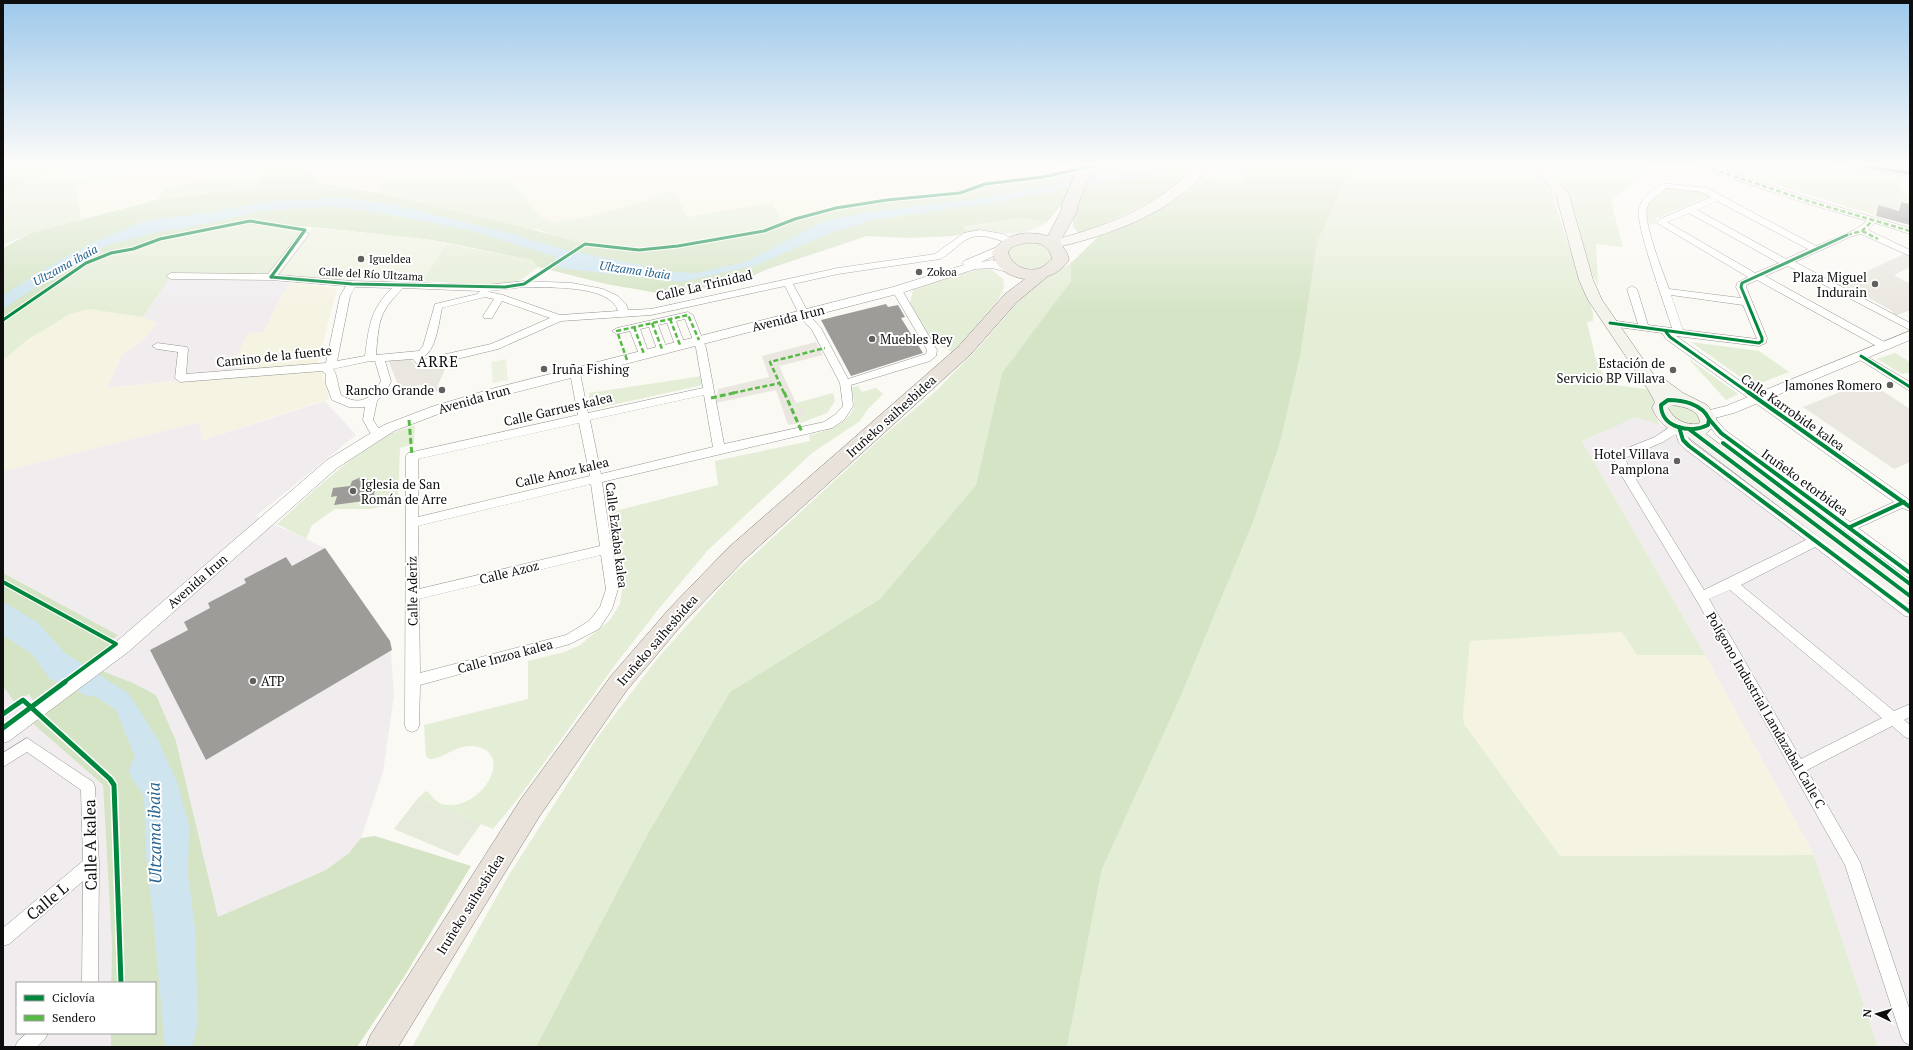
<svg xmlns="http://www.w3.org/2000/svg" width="1913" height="1050" font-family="'PT Serif',serif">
  <rect width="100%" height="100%" fill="#faf9f4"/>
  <g fill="#f1edef">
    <polygon points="273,275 268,281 291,283 280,298 264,332 317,366 107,388 122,355 144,339 157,323 143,317 171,276"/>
    <polygon points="325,401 356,435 256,516 325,548 390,641 394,695 383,772 361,838 349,853 326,870 218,917 176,741 30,721 103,785 112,946 111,983 17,983 17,1033 111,1033 111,1047 3,1047 3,686 15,702 29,694 33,700 118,635 3,573 3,471 199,422 203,440"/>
    <polygon points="1636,416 1700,440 1910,602 1910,1047 1878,1047 1814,855 1705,655 1582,441"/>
  </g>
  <g fill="#f5f3e2">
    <polygon points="187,164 256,164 225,177 168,187 160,196 81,220 76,187"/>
    <polygon points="302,164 1061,164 1059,174 985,184 960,193 781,221 772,203 687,217 665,192 646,201 539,230 385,171 378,193 321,184 311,175"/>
    <polygon points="291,283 337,288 317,366 240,372 233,363 248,333 264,332 280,298"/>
    <polygon points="89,309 143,317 157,323 144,339 122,355 107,388 176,381 322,371 329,399 202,440 199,422 3,471 3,360 27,340 70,314"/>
    <polygon points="1622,632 1637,655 1705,655 1814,855 1560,856 1464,724 1463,715 1470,641"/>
  </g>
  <g fill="#e4edd6" fill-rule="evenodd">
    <polygon points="62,164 183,164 76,187 81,220 31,233 3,245 3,190"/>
    <polygon points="256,164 270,164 258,188 156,200 160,196 164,188 225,177"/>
    <polygon points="1212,164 1251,164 1240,188 1206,181 1180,198 1176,198"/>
    <polygon points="1353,164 1527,164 1550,186 1564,233 1593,313 1593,321 1587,322 1596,360 1608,384 1652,390 1655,396 1653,411 1660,425 1636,417 1582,441 1705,655 1637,655 1622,632 1470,641 1463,715 1464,724 1560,856 1814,855 1878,1047 1067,1047 1102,869 1180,698 1253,522 1280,443 1300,357 1317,243"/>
    <path d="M 1546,164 L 1639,164 L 1647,167 L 1646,174 L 1611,201 L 1623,247 L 1596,244 L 1598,286 L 1591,271 L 1576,220 L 1577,218 C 1569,199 1561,178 1546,164 Z"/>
    <polygon points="1708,164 1817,164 1896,175 1899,176 1900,189 1902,192 1910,194 1910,203 1900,201 1898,210 1877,205 1874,215"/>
    <path d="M 385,171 C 411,171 495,167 513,180 L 538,215 L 552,223 L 591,216 L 646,201 L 673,189 L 687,217 L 772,203 L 781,221 L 764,231 L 745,236 L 639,250 L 585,244 L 565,240 L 539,230 L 505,225 L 378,193 Z"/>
    <path d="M 1666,186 L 1700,191 L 1711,197 L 1708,200 L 1705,198 L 1655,219 L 1657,224 L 1648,223 C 1642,203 1653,199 1666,186 Z"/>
    <path d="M 1021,218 L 1047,222 C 1035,231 1017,235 1002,233 C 989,232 980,230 968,233 L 964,228 Z"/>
    <path d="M 235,222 C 259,222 281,226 304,230 L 307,234 L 271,277 L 171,276 L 143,317 L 89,309 L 70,314 L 27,340 L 3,360 L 3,320 L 86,263 L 111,253 L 133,249 L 160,239 Z"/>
    <path d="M 1026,242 L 1040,243 L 1051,249 L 1052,262 C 1035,272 1017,274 1007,254 C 1011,245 1017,244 1026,242 Z"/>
    <polygon points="447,244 532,260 538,267 521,280 497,285 422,281"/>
    <polygon points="1071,263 1071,281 1002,373 976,485 880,599 730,692 646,837 536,1047 412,1047 510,873 597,738 657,659 730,577 882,437 936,391 980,346 1027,292 1039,282"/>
    <polygon points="981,269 992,270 1003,279 1004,288 998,300 953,352 933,343 910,303 913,290 960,274"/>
    <polygon points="1691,342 1759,351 1789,372 1753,386"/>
    <polygon points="1895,353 1910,362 1910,373 1902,374 1877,359"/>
    <polygon points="1688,358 1738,394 1726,400"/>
    <polygon points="702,376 703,385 589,410 589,393"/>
    <path d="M 858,386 L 862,392 L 876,388 L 883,394 L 867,410 L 860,421 L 812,453 L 708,550 L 657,611 L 615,665 L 517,800 L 493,829 L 418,798 L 426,791 C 432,794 434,802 442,804 C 482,814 518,749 472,746 C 455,745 444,759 429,759 L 426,756 L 424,725 L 528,699 L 528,661 L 564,652 L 580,645 L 610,620 L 620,604 L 623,585 L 611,512 L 718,485 L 715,461 L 810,441 L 809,435 C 825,432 856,422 854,401 C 854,397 852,392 851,388 Z"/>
    <polygon points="833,393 835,401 827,413 801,423 799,417 805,416 796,410 793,404"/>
    <path d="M 1678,405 L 1685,406 L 1698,414 L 1700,421 L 1699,423 C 1685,429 1675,420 1669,410 L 1672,406 Z"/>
    <path d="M 415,425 L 414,444 L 400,448 L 398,502 L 371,509 L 335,509 L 312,525 L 306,539 L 277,524 C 311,493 346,460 386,436 C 395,431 405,429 415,425 ZM 361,477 L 367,479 L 366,483 L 377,482 L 374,494 L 334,504 L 337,496 L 332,497 L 350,486 L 352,481 Z"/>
  </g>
  <g fill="#d5e4c5">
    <polygon points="3,164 62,164 25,184 3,192"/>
    <polygon points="270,164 302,164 311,175 322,184 378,193 530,229 585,244 639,250 745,236 813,213 1101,167 1108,164 1200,164 1186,179 1171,192 1085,233 1078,232 1073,227 1073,217 1077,207 1062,204 1047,222 1021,218 964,227 968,233 953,236 909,238 867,236 768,269 733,284 658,293 606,284 538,267 532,260 432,240 313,227 227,224 121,251 86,263 3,321 3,248 31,233 156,200 257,188"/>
    <polygon points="1251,164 1353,164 1317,243 1300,357 1280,443 1253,522 1180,698 1102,869 1067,1047 536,1047 646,837 730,692 880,599 976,485 1002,373 1071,281 1071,263 1101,234 1176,198 1180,198 1206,181 1240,188"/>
    <polygon points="3,573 118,635 110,642 116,644 97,669 133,683 156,695 176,741 218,917 326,870 349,853 361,838 375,836 471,866 404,977 357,1047 111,1047 111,1033 155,1033 155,983 111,983 112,946 103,785 30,721 33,700 29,694 15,703 3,686"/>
  </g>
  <polygon fill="#e6eada" points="418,798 481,824 458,856 394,829"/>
  <g fill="#edf2e0">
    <polygon points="313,227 432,240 447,244 422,281 400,283 278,275"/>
    <polygon points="506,359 508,380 493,383 491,362"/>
  </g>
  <g fill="#eae7e0">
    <polygon points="1906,253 1910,257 1910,267 1894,275 1910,284 1910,310 1895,316 1892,311 1855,290 1838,285"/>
    <polygon points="816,342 823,355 779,366 796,403 793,404 796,410 802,408 806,416 799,417 801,423 788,425 776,390 716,403 718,389 769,377 762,356"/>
    <polygon points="409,358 418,368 447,365 437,387 438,391 426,396 421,385 401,392 388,360"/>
    <polygon points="1867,381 1910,409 1910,462 1894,469 1803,407"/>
  </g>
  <g fill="#cee5f0">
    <polygon points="1150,164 1166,164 1149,176 1058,190 992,203 877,219 833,232 756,265 681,282 559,268 554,256 469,230 382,213 333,206 262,211 205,224 157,232 108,245 73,263 3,309 3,295 62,259 96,241 147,220 207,213 275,201 349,198 395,205 512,234 558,248 673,272 698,273 745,262 824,221 869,212 982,198 1148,166"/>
    <polygon points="3,602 37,622 65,653 129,694 158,740 177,782 189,826 188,875 195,928 198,1022 192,1047 165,1047 154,926 146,856 144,797 128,771 135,757 116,710 3,635"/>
  </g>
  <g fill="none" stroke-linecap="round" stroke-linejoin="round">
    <polygon fill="#cee5f0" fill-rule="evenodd" points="3,609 34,625 66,667 98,681 101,688 98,695 90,697 50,679 20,637 3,627"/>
  </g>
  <g fill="#9e9c99">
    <polygon points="1901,202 1910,204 1910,225 1876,216 1878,205 1899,211"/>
    <polygon points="886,304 888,307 898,305 905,317 901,318 923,353 851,376 821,320"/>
    <polygon points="361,477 376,483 374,495 365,496 364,501 334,505 337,496 331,497 333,488 350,486 352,481"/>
    <polygon points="325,548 390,641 392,650 206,760 150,650 188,630 184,622 210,608 208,603 246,583 244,579 286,557 292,566"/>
  </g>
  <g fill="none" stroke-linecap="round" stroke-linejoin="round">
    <defs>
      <g id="minor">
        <path d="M 1694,164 L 1706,164 L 1811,199 L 1910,228 L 1910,234 L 1875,223 L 1868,230 L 1910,250 L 1910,256 L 1861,234 L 1850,237 L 1795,262 L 1910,323 L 1910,330 L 1788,266 L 1765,276 L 1888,344 L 1889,346 L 1888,348 L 1880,348 L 1757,280 L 1746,285 L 1746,287 L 1767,338 L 1766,343 L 1759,346 L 1676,336 L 1908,499 L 1910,501 L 1910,511 L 1902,508 L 1858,528 L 1910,566 L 1910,578 L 1906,576 L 1717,436 L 1704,419 L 1709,415 L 1713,416 L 1725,430 L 1850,522 L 1894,502 L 1666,339 L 1662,333 L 1610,326 L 1605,323 L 1610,320 L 1638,324 L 1627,289 L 1632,286 L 1637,289 L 1648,325 L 1672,328 C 1666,308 1634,222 1639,207 C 1642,198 1654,189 1662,183 L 1707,188 L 1816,246 C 1831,239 1856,232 1867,221 L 1805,203 L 1695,166 ZM 1667,188 L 1702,192 L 1711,197 L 1660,219 L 1657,223 L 1748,277 L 1737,283 L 1736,287 L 1741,298 L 1669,289 C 1663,272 1643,223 1647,208 C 1649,200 1661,193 1667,188 ZM 1717,201 L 1808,249 L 1786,259 L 1697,210 ZM 1689,213 L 1779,263 L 1755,273 L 1667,222 ZM 1671,295 L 1743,305 L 1757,339 L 1683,330 Z"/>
        <polygon points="1845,164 1865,164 1910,170 1910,176 1849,167"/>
        <path d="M 980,230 L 1003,234 L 1016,241 L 1011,244 C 993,239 978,229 960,244 C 954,249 948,255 940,259 L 838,274 L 793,284 L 810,316 L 821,328 L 848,379 L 926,354 L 927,350 L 892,290 L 894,288 L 900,288 L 902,290 L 937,350 L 936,356 L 930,361 L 851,385 L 853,406 L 844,420 L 832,428 L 602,482 L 618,589 L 612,609 L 599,629 L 570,644 L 420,685 L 419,726 L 417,730 L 412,732 L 407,730 L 405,726 L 406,456 L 408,453 L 578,415 L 570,373 L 575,370 L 580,373 L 588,413 L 703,388 L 696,348 L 685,319 L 676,321 L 685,345 L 680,348 L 675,345 L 667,323 L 658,325 L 667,349 L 662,352 L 657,349 L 649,327 L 640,329 L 649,354 L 644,357 L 639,354 L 630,331 L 617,334 L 612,331 L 617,328 L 688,312 L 693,315 L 706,348 L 724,444 L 824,422 L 836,414 L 843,406 L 840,383 L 812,330 L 801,318 L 785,286 L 651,315 L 561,321 L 498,349 L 428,366 L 417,364 L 413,359 L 385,361 L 391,381 L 386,392 L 377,401 L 373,420 L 383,435 L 377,439 L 373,438 L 363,420 L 365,407 L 349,407 L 332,400 L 326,384 L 326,374 L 322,371 L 180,382 L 175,378 L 178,352 L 157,349 L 152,346 L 157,343 L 187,347 L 188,349 L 186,374 L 326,363 L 340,296 L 346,286 L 271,280 L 171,279 L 166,276 L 171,273 L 268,274 L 301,232 L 304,231 L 309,234 L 278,275 L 352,281 L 487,285 L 524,281 L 572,283 L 603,289 L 618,296 L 626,304 L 628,310 L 651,309 L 838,268 L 935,254 L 964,233 ZM 355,287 L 392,288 C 370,310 369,326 365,356 L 337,361 L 350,296 ZM 524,287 C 547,288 610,284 618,311 L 560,315 L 503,295 L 489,292 L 490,291 ZM 403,288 L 480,291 L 477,294 L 435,304 L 423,346 L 419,351 L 376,355 C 379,321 378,313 403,288 ZM 485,297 L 494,299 L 483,316 L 484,318 L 492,318 L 502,301 L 550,318 L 491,344 L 424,359 L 422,357 C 436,353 439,321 442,308 ZM 370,361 L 375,361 L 381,381 C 371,400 359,406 341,395 C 338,387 337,373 333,369 ZM 704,395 L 713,447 L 601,474 L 590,420 ZM 579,423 L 590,476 L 418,517 L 418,459 ZM 591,484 L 600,546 L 419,589 L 418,526 ZM 601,555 L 606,589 L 600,607 L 589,621 L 566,635 L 420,673 L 419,599 Z"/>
        <polygon points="1861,353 1910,382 1910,391 1857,358 1856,356 1857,354"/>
        <path d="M 1677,422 L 1683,424 L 1688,438 L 1693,443 L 1910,605 L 1910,617 L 1905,616 L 1815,547 L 1741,585 L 1894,711 L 1910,704 L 1910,717 L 1904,720 L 1910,725 L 1910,739 L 1905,737 L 1892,726 L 1807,770 L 1860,862 L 1910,1011 L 1910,1045 L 1904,1042 L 1901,1036 L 1845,865 L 1697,601 L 1617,468 L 1613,456 L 1615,453 L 1655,437 ZM 1676,434 L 1679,443 L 1685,449 L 1806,540 L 1704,590 L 1629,468 L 1625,458 L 1663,442 ZM 1730,590 L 1882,718 L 1801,759 L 1709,599 Z"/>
        <polygon points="27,738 93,782 95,787 99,864 98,983 82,983 83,881 9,944 3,946 3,928 83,861 81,790 27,752 3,767 3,753"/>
        <polygon points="27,1033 48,1033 45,1039 37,1047 15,1047 18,1041"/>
      </g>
      <g id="tertiary">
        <polygon points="1002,245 1008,248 1006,250 981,262 992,260 1011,265 1013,268 1011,271 1007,272 992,268 975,269 901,293 493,398 441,413 394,431 337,468 128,652 9,741 3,743 3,725 116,642 327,460 384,425 431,407 491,389 893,287 964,265 962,263 964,261"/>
        <polygon points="1910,331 1910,340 1734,413 1707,420 1702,418 1700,415 1702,412 1726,406"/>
      </g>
      <g id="secondary">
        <path d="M 1198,164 L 1211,164 C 1179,211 1108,236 1054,248 L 1049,247 L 1047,244 L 1049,241 C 1106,227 1158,207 1198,164 Z"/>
        <path d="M 1532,164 L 1544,164 L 1569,195 L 1593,280 L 1602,300 L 1654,375 L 1660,376 L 1683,393 L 1707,405 L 1716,417 L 1717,423 L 1706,434 L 1910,586 L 1910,604 L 1903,601 L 1685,435 C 1669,431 1659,424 1652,408 L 1655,402 L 1649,391 L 1588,300 L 1579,280 L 1556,195 ZM 1673,405 C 1684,407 1698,409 1700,422 L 1698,424 C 1685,425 1674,420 1668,408 Z"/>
      </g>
      <path id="trunk" d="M 1080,164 L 1094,164 L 1078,204 L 1077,211 L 1060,242 L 1067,253 L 1069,260 C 1064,267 1056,274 1048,276 L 1017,302 L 970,355 L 745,559 L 685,621 L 627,690 L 539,817 L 398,1047 L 366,1047 L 370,1036 L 521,799 L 611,676 L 669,609 L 729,547 L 958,347 L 1005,294 L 1025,279 C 1009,277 995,268 992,252 C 1005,233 1027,230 1048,236 L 1061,211 L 1062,204 ZM 1025,243 C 1039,242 1049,244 1052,259 C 1049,261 1046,265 1042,267 C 1029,274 1011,266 1008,252 L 1012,247 Z"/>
    </defs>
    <use href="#minor" stroke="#949492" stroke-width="1"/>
    <use href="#tertiary" stroke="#949492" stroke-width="1"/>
    <use href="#secondary" stroke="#8b8a88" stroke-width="1"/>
    <use href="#trunk" stroke="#82817f" stroke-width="1"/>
    <use href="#minor" fill="#fefefd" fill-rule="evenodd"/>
    <use href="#tertiary" fill="#fefefd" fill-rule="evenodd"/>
    <use href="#secondary" fill="#f4f3eb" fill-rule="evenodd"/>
    <use href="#trunk" fill="#e8e2da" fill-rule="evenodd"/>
    <g stroke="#58b947" stroke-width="2.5" stroke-dasharray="5 2.5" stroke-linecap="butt">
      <polyline points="1698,164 1808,201 1910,231"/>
      <polyline points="1862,231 1878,239"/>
      <polyline points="1847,235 1862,231 1873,220"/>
      <polyline points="670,319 680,345"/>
      <polyline points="652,323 662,349"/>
      <polyline points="634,327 644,354"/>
      <polyline points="627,360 617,331 688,315 699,340"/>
      <polyline points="733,393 780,383"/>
      <polyline points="784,393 770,362 825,348"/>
    </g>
    <g stroke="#58b947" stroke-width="3" stroke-dasharray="6 3" stroke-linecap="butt">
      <polyline points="784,392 802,432"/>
      <polyline points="711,398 738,392"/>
      <polyline points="409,420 412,456"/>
    </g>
    <defs>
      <g id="cycleway-far2">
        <polyline points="1849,164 1910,173"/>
        <polyline points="271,277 352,284 505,287 524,284 585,244 639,250 678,246 764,231 795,219 836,208 887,200 960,193 985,184 1043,177 1101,164"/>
        <polyline points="3,320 86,263 111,253 133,249 160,239 250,221 305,230 271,277"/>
        <polyline points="1610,323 1759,343 1762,341 1762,338 1741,287 1742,283 1847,235"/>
        <polyline points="1666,332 1670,337 1749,393"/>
        <polyline points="1861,356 1910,387"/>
      </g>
      <g id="cycleway-far1">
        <polyline points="1748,392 1910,507"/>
        <path d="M 1668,400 C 1683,400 1702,404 1709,419 L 1708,425 C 1691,434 1661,428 1661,405 Z"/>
        <polyline points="1709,419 1721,433 1910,573"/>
        <polyline points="1679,427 1683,440 1689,446 1910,612"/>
        <polyline points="1690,430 1910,596"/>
        <polyline points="1723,443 1910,584"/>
        <polyline points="1850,527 1904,502"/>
        <polyline points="3,582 116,644 63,683"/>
      </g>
      <g id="cycleway">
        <polyline points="3,714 23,700 110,779 114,785 121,983"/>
        <polyline points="3,728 65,682"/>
      </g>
    </defs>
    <use href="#cycleway-far2" stroke="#fff" stroke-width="5"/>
    <use href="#cycleway-far1" stroke="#fff" stroke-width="6"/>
    <use href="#cycleway" stroke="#fff" stroke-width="8"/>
    <use href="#cycleway-far2" stroke="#00873e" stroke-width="3"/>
    <use href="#cycleway-far1" stroke="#00873e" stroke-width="4"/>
    <use href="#cycleway" stroke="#00873e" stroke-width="5"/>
  </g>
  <linearGradient id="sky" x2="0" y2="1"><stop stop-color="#9dc8eb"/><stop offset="0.53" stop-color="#fdfcfa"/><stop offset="1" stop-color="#fdfcfa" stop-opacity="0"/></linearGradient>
  <rect width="1913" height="311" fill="url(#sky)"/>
  <g fill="#61605e" stroke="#fff" stroke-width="1.5">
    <circle cx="361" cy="259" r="4"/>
    <circle cx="919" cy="272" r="4"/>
    <circle cx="1875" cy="284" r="4"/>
    <circle cx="872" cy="339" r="4"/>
    <circle cx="544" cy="369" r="4"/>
    <circle cx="1673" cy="370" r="4"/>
    <circle cx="1890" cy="385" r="4"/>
    <circle cx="442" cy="390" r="4"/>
    <circle cx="1677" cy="461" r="4"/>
    <circle cx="353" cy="491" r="4"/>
    <circle cx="253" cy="681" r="4"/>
  </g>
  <g text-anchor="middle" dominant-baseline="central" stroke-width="4" stroke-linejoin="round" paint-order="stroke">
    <g font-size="11" fill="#0e0e0e" stroke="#fff" text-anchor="start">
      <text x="369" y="259">Igueldea</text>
      <text x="927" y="272">Zokoa</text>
    </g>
    <g font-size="11" fill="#0e0e0e" stroke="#fff">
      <text transform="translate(371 274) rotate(3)">Calle del Río Ultzama</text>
    </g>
    <g font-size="12" font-style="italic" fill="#276490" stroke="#fff">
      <text transform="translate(65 265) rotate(-29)">Ultzama ibaia</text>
      <text transform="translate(635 270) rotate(8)">Ultzama ibaia</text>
    </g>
    <g font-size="13" fill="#0e0e0e" stroke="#fff" text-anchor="end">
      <text x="1867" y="277">Plaza Miguel<tspan x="1867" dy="15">Indurain</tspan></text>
      <text x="880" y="339" text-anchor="start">Muebles Rey</text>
      <text x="1665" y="363">Estación de<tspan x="1665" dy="15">Servicio BP Villava</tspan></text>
      <text x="552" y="369" text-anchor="start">Iruña Fishing</text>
      <text x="1882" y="385">Jamones Romero</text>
      <text x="434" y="390">Rancho Grande</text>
      <text x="1669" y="454">Hotel Villava<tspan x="1669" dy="15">Pamplona</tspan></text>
      <text x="361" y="484" text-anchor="start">Iglesia de San<tspan x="361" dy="15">Román de Arre</tspan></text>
      <text x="261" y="681" text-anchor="start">ATP</text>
    </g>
    <g font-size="13" fill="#0e0e0e" stroke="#fff">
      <text transform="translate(704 285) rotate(-13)">Calle La Trinidad</text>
      <text transform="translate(788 318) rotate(-14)">Avenida Irun</text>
      <text transform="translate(274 356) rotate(-6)">Camino de la fuente</text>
      <text transform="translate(474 399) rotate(-16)">Avenida Irun</text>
      <text transform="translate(558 409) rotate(-13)">Calle Garrues kalea</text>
      <text transform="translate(1793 412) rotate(35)">Calle Karrobide kalea</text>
      <text transform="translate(891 416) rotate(-42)">Iruñeko saihesbidea</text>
      <text transform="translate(562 472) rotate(-13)">Calle Anoz kalea</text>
      <text transform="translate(1805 482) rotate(36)">Iruñeko etorbidea</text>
      <text transform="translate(617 535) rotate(83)">Calle Ezkaba kalea</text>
      <text transform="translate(509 572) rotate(-14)">Calle Azoz</text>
      <text transform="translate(197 581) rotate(-41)">Avenida Irun</text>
      <text transform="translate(412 591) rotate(-91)">Calle Aderiz</text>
      <text transform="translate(657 640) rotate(-49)">Iruñeko saihesbidea</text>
      <text transform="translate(505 656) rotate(-15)">Calle Inzoa kalea</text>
      <text transform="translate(1766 710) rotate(60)">Polígono Industrial Landazabal Calle C</text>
      <text transform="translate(470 904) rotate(-58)">Iruñeko saihesbidea</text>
    </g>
    <g font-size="15" letter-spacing="1" fill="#0e0e0e" stroke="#fff">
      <text x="438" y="361">ARRE</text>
    </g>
    <g font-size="16" fill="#0e0e0e" stroke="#fff">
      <text transform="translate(90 845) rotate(-91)">Calle A kalea</text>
      <text transform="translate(47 901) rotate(-40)">Calle L</text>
    </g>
    <g font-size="17" font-style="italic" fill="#276490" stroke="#fff">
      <text transform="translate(154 833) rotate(-91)">Ultzama ibaia</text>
    </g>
  </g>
  <rect width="1913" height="1050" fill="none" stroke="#0e0e0e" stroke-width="8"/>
  <rect x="16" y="982" width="140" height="52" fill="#ffffff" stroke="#9f9f9f"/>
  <rect x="24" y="995" width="20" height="6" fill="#00873e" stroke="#9f9f9f"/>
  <text x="52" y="1002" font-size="12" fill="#0e0e0e">Ciclovía</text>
  <rect x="24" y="1015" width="20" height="6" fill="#58b947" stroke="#9f9f9f"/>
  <text x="52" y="1022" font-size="12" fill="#0e0e0e">Sendero</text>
  <g transform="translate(1877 1014) rotate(275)" stroke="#ffffff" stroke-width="3" paint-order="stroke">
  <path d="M0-3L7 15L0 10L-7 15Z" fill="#0e0e0e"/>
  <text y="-6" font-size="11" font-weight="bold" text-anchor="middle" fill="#0e0e0e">N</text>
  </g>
</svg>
